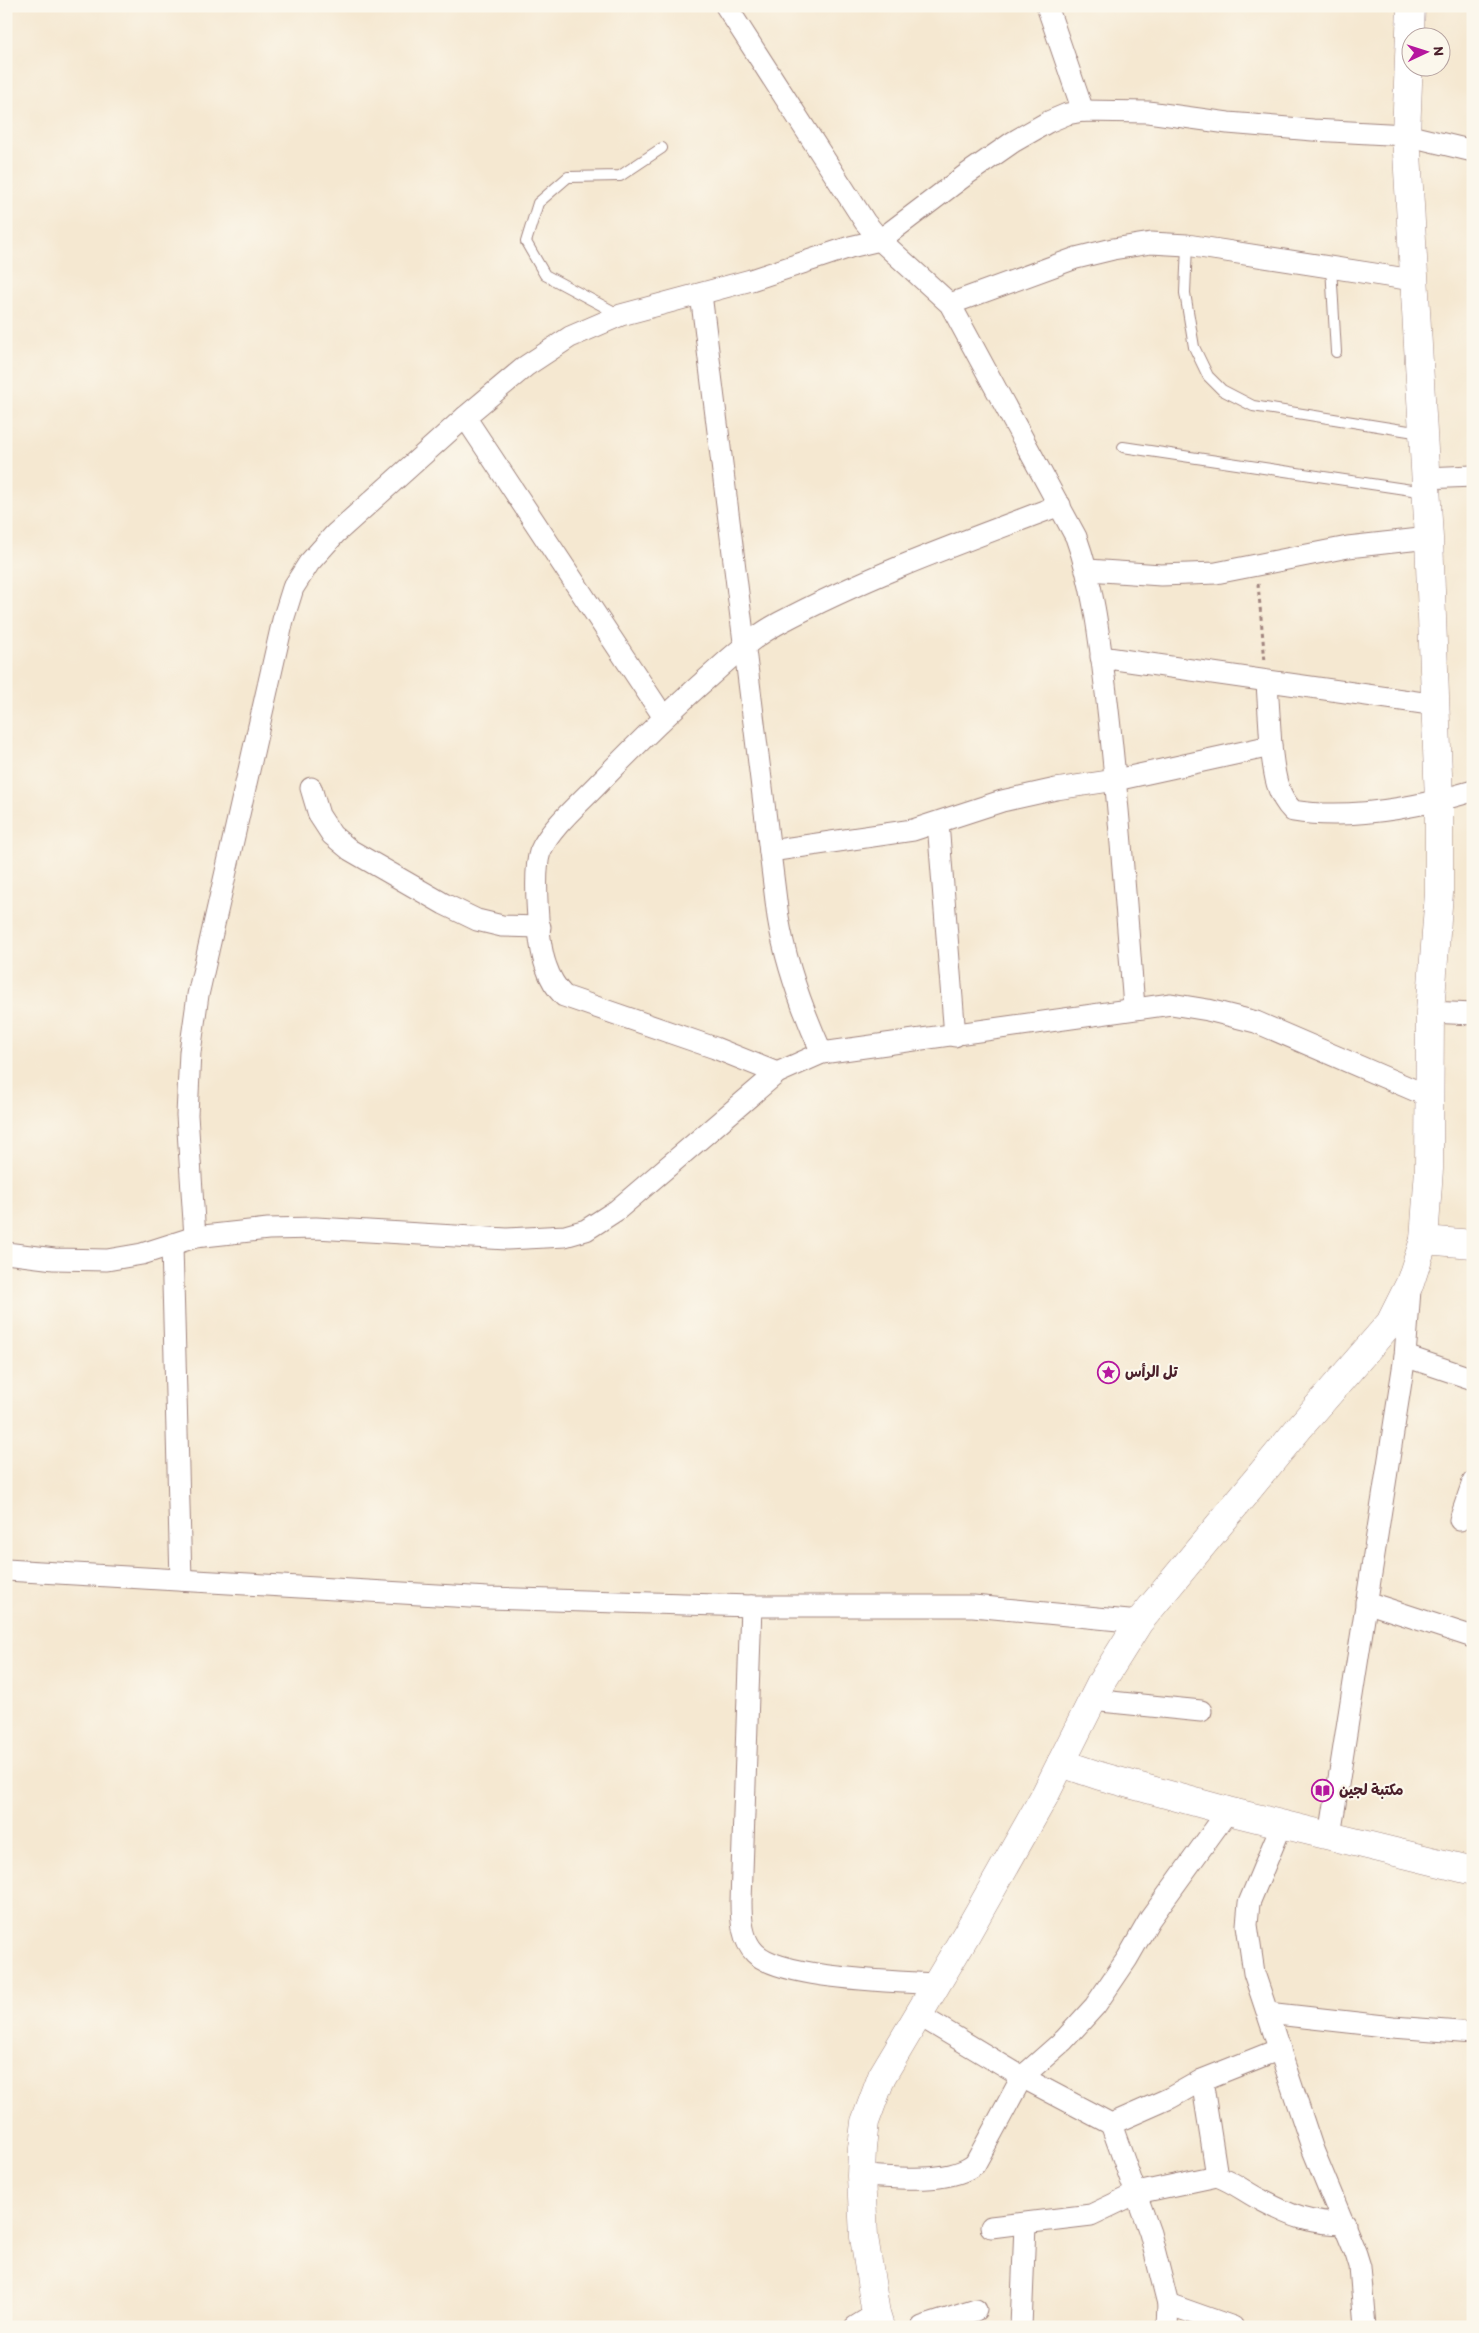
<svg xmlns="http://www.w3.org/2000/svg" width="1479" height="2333" font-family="Itim,'Playpen Sans Arabic',sans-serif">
  <rect width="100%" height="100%" fill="#fbf7ec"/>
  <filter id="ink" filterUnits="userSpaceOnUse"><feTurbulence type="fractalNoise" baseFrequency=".02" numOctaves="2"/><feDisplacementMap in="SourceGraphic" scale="10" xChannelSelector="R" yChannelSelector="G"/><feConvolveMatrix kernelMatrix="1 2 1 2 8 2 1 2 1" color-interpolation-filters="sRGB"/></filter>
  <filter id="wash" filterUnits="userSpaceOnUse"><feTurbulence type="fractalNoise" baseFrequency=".0096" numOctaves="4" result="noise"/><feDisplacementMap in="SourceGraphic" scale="20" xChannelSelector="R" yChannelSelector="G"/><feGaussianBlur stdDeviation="1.12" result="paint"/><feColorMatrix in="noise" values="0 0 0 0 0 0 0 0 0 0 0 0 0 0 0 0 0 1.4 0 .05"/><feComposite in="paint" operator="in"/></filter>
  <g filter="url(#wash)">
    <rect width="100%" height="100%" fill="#f5e8d1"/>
  </g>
  <g filter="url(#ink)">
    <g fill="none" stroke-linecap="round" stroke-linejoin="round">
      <defs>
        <g id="lane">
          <polyline points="1187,245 1185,293 1194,347 1208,376 1222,390 1253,406 1421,433"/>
          <polyline points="1331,267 1336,352"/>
          <polyline points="620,315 545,275 526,242 538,203 568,177 620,176 662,148"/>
          <polyline points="1123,447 1425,492"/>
        </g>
        <g id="street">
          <path d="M 726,6 L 865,222 L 880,240 L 950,304 L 1076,537 C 1095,590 1100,645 1107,701 C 1119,803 1126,905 1134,1007"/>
          <polyline points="1047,6 1083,111"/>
          <path d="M 701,294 L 778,917 C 786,965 802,1009 822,1053"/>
          <polyline points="950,304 1076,258 1113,249 1151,243 1187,245 1413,280"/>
          <polyline points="1425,478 1473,476"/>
          <polyline points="1088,570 1161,575 1216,573 1348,547 1429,538"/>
          <polyline points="1101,657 1437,705"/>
          <polyline points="1267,683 1271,746"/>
          <polyline points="663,716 465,417 526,366 570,337 621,315 751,280 850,247 880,240 967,174 1013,142 1048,122 1067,114 1083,111 1148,112 1228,123 1313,130 1406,135 1473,151"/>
          <polyline points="311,788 319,815 332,835 350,850 444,904 477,920 502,926 540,927"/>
          <polyline points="938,823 955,1036"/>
          <path d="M 770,851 L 913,830 L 1002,801 L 1056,789 L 1116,780 L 1271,746 C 1274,770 1275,793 1293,811 C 1349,820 1418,807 1473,791"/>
          <polyline points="1430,1012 1473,1014"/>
          <path d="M 777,1073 L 715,1048 L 564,996 C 555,987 550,978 546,966 C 538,945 533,873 540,852 C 550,828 581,802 599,783 C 635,746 671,710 710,676 C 732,656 753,637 779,623 C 869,575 965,541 1060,505"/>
          <polyline points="195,1237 187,1115 190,1052 198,995 283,620 293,588 309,563 335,534 465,417"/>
          <polyline points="172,1246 181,1580"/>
          <polyline points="6,1253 54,1259 107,1260 142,1254 195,1237 268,1229 316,1228 507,1239 565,1236 586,1230 617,1210 777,1073 822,1053 1171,1004 1208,1010 1256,1022 1428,1096"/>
          <polyline points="1405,1356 1473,1379"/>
          <polyline points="1460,1520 1473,1482"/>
          <polyline points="6,1570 488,1598 751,1606 973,1606 1139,1622"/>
          <polyline points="1366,1602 1473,1637"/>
          <path d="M 751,1606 L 741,1902 C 741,1919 742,1940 755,1953 C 781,1979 895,1981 935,1984"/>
          <polyline points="1091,1700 1201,1711"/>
          <polyline points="1282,1824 1249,1903 1247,1925 1254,1973 1313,2150 1356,2254 1360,2267 1365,2327"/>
          <polyline points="1330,1836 1405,1356 1410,1290"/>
          <polyline points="1268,2013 1393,2027 1473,2033"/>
          <polyline points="917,2014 1022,2077 1111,2124 1170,2098 1202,2080 1280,2049"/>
          <path d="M 1202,2080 L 1217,2176 C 1234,2182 1245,2192 1261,2200 C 1291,2216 1310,2224 1345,2224"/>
          <polyline points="1111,2124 1150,2233 1168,2304 1167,2327"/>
          <path d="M 861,2176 C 894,2177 949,2185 975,2164 L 1022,2077 L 1064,2040 L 1095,2006 L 1127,1959 L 1150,1919 L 1228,1811"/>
          <polyline points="991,2227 1091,2215 1137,2193 1217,2176"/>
          <polyline points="1168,2304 1233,2327"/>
          <polyline points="855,2327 876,2314"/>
          <polyline points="922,2327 976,2310"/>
          <polyline points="1021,2327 1025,2225"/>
        </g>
        <g id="secondary">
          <polyline points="1424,1240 1473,1244"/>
          <polyline points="1061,1763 1100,1776 1228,1811 1473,1871"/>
          <polyline points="880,2327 876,2314 864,2237 861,2176 862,2148 865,2122 882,2076 967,1933 1045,1795 1102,1681 1139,1622 1299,1428 1390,1323 1410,1283 1424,1240 1429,1169 1430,1012 1439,893 1439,801 1429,538 1406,135 1411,6"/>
        </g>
      </defs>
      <use href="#lane" stroke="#a0847e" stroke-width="12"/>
      <use href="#street" stroke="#a0847e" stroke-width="23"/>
      <use href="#secondary" stroke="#a0847e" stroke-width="29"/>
      <polyline stroke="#a0847e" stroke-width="3" stroke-dasharray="4 4" stroke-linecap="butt" points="1258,584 1265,662"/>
      <use href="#lane" stroke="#fff" stroke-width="10"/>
      <use href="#street" stroke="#fff" stroke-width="21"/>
      <use href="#secondary" stroke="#fff" stroke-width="28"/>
    </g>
  </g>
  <defs>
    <symbol id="sight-ring" viewBox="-11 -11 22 22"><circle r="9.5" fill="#fbf7ec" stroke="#b5179e" stroke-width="1.5"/><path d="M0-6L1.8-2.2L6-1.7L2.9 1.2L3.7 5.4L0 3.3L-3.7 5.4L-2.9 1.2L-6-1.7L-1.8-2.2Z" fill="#b5179e"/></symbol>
    <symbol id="library-ring" viewBox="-11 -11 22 22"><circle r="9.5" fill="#fbf7ec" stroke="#b5179e" stroke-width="1.5"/><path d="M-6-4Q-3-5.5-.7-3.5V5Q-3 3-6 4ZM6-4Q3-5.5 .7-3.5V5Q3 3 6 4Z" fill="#b5179e"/></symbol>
  </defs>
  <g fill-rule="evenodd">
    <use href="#sight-ring" x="1096" y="1360" width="25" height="25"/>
    <use href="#library-ring" x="1310" y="1778" width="25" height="25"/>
  </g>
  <g text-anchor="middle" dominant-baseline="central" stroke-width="4.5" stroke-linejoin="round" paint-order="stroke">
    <g font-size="15" font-weight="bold" fill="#4a1f2b" stroke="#fbf7ec" text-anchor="start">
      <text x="1125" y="1372">تل الرأس</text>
      <text x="1339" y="1790">مكتبة لجين</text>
    </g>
  </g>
  <rect width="1479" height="2333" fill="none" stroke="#fbf7ec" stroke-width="25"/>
  <g transform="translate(1426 52) rotate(86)"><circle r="24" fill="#fbf7ec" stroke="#b4a19f"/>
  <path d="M0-4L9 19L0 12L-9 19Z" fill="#b5179e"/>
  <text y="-8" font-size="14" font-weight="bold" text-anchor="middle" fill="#4a1f2b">N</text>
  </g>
</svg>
